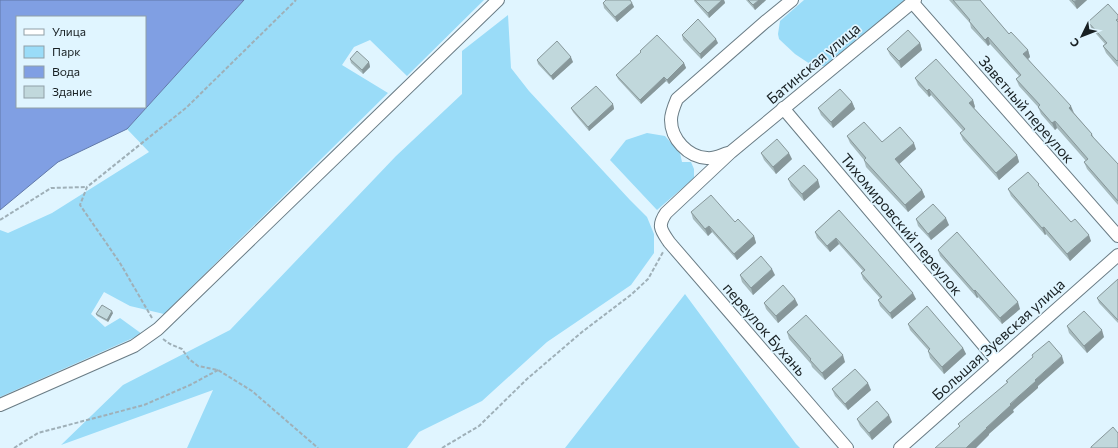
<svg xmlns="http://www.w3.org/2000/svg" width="1118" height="448" font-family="Commissioner,sans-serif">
  <rect width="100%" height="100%" fill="#e0f5ff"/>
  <g fill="#9adcf8">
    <polygon points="244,0 484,0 407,76 370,40 354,47 342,65 388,93 164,314 130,306 104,292 91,314 105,327 120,318 142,334 0,397 0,230 8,233 52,213 149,152 127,129"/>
    <polygon points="804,0 906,0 830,66 813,66 795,54 779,39 778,34 780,21"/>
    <polygon points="508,15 511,68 529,91 630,200 647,217 654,234 654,253 631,285 547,342 482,401 419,432 407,448 187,448 213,390 61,445 123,385 230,330 396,156 462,94 462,51"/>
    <polygon points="647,133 665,136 680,153 682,162 691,162 694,169 694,178 657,210 610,160 626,140"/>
    <polygon points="685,294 796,444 800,448 565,448"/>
  </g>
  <path fill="#809fe3" stroke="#6179a9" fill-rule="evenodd" d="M 0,0 L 244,0 L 127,129 L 58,162 L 0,210 ZM 17,17 L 145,17 L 145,107 L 17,107 Z"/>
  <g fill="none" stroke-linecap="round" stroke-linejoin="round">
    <defs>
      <g id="street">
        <polyline points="912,2 1118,236"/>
        <polyline points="783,108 997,361"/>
        <path d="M 728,153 C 721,155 714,159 707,158 C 688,157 671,139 671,120 C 671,113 674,106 677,99 L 765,22 L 792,0"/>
        <polyline points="0,405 134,346 158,329 498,0"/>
        <path d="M 847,448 L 669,242 C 661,230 657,226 666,213 L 731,152 L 915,0"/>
        <polyline points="900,448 1118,255"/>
      </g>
    </defs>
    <use href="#street" stroke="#6a7c85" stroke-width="14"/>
    <g stroke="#9fb0b8" stroke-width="2" stroke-dasharray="4 2" stroke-linecap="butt">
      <polyline points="0,220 51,188 87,187"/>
      <polyline points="152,318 120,263 80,205 87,187 187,107 296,0"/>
      <polyline points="163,339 170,344 182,349 189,359 198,366 218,370 252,391 318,448"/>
      <polyline points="14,448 38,433 144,405 190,385 218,370"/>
      <polyline points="442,448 479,426 527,379 582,332 632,294 648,279 663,252"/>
    </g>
    <use href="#street" stroke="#fff" stroke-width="12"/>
  </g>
  <g fill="#a6babd">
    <polygon points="694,0 724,0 725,3 709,18 694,1"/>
    <polygon points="746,0 766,0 755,10"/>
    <polygon points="949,0 980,0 1009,34 1028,50 1030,57 1028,59 1092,134 1094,138 1118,164 1118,205 1087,169 1084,162 1086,161 1057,128 1055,130 1041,114 1038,107 1019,86 1016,79 1019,76 990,44 988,46 971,28 970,23"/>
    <polygon points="1069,0 1087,0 1077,9"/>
    <polygon points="603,3 632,3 634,7 617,22 604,8"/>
    <polygon points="1118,15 1118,67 1106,53 1103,46 1105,44 1091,28 1088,22"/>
    <polygon points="682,35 718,43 701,59 683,40"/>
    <polygon points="920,43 922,50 901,68 890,55 887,49"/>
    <polygon points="640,51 684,63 686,68 669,84 666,81 641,104 618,79 616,75 640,53"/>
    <polygon points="350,59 369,62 370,67 363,74 351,63"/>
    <polygon points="537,60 573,62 553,80 538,64"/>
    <polygon points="915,78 973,100 975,107 974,108 1017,155 1019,162 999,180 963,140 960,133 963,131 931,95 929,97 918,85"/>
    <polygon points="852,102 855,109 833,128 821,115 818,108"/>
    <polygon points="613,104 614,109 589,131 573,112 571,108"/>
    <polygon points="847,136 882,142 916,149 899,164 922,190 925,197 908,212 866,167 864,160 850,143"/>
    <polygon points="761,153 792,159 776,174 764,160"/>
    <polygon points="788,179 820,187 804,201 791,186"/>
    <polygon points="1040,187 1071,222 1091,241 1070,261 1046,234 1045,235 1011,196 1008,189"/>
    <polygon points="839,210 916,299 892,319 880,306 878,300 880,298 863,279 861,273 863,271 839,244 830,252 817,238 815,232"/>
    <polygon points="691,212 735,222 754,236 756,243 737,260 712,232 708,236 693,219"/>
    <polygon points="916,219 949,225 931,240 918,226"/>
    <polygon points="938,250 1020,309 1002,324 978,297 977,298 940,256"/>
    <polygon points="740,275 775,275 753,295 742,282"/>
    <polygon points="1118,279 1118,323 1099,303 1097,298"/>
    <polygon points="795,299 798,305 778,323 766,309 764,303"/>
    <polygon points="113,313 108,322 97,316 96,314"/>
    <polygon points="908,324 963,348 966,354 944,374 930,358 928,351 928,350 910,330"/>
    <polygon points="1067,326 1104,337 1087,353 1069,333"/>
    <polygon points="787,332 845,362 825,380 812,367 811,364 789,339"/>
    <polygon points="832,389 871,390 848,410 835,396"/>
    <polygon points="857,419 892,422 872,440 860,426"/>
  </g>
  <g fill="#87979a">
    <polygon points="722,0 724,0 725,3 709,18 708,13"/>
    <polygon points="759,0 766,0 755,10 753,5"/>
    <polygon points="1077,0 1087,0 1077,9 1074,2"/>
    <polygon points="632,3 634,7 617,22 615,17"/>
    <polygon points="988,37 990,44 988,46 985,40"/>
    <polygon points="716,39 718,43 701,59 700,54"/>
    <polygon points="920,43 922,50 901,68 899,61"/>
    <polygon points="1028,50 1030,57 1026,61 1023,54"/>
    <polygon points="571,57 573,62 553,80 551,76"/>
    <polygon points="369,62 370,67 363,74 362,70"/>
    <polygon points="684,63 686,68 669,84 667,80"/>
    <polygon points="664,77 666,81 641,104 640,100"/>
    <polygon points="929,89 931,95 929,97 927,91"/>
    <polygon points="973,100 975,107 972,110 969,103"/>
    <polygon points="852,102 855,109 833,128 831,122"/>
    <polygon points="613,104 614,109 589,131 588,127"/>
    <polygon points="1071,106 1074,113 1069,108"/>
    <polygon points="1055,121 1057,128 1055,130 1052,123"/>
    <polygon points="914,143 916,149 897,166 895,159"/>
    <polygon points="789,153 792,159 776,174 773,167"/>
    <polygon points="1017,155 1019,162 999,180 996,173"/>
    <polygon points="818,180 820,187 804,201 802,194"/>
    <polygon points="922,190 925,197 908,212 905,205"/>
    <polygon points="946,218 949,225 931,240 928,234"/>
    <polygon points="709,226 712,232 708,236 705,229"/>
    <polygon points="1044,227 1046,234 1045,235 1042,228"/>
    <polygon points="1089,235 1091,241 1070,261 1067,254"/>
    <polygon points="754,236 756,243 737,260 734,254"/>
    <polygon points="836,238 839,244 830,252 827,246"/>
    <polygon points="772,269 775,275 753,295 751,288"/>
    <polygon points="975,290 978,297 977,298 974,291"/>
    <polygon points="913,293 916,299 892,319 890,313"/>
    <polygon points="795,299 798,305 778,323 776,316"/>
    <polygon points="1018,302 1020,309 1002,324 1000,318"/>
    <polygon points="112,311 113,313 108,322 107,320"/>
    <polygon points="1102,330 1104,337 1087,353 1084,346"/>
    <polygon points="963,348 966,354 944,374 942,367"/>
    <polygon points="843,355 845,362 825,380 822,373"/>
    <polygon points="1062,356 1064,363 1038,386 1038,388 1013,410 1014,412 989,434 989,435 976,448 966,448 1035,380"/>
    <polygon points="868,383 871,390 848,410 845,404"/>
    <polygon points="889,415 892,422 872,440 869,433"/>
  </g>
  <g fill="#c1d8dc" stroke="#87979a">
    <polygon points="606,0 630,0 632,3 615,17 603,3"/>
    <polygon points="695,0 722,0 708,13"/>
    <polygon points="748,0 759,0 753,5"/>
    <polygon points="953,0 980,0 1009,34 1011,32 1028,50 1023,54 1071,106 1069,108 1092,134 1091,135 1118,164 1118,201 1084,162 1088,159 1055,121 1052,123 1038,107 1040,105 1016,79 1021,75 988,37 985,40 969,21 970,20"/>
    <polygon points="1072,0 1077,0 1074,2"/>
    <polygon points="1108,4 1118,15 1118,19 1116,20 1118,22 1118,60 1117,61 1103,46 1107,43 1088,22"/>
    <polygon points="698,19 716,39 700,54 682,35"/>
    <polygon points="908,30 920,43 899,61 887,49"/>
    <polygon points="657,35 684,63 667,80 664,77 640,100 616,75 641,52 640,51"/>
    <polygon points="557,41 571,57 551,76 537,60"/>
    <polygon points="357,51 369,62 362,70 350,59"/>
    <polygon points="936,59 973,100 969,103 1017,155 996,173 960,133 965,129 929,89 927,91 915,78"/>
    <polygon points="596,86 613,104 588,127 571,108"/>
    <polygon points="840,89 852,102 831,122 818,108"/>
    <polygon points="864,122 882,142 900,127 914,143 895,159 922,190 905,205 864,160 866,158 847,136"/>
    <polygon points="777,139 789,153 773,167 761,153"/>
    <polygon points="804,165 818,180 802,194 788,179"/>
    <polygon points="1028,172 1039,184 1038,185 1071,222 1075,219 1089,235 1067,254 1044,227 1042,228 1008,189"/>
    <polygon points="711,195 735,222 738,219 754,236 734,254 709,226 705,229 691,212"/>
    <polygon points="933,204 946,218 928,234 916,219"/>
    <polygon points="839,210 913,293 890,313 878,300 882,297 861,273 865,270 836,238 827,246 815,232"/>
    <polygon points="957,232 1018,302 1000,318 975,290 974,291 938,250"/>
    <polygon points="761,256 772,269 751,288 740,275"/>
    <polygon points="1118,279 1118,320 1097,298"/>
    <polygon points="783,285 795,299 776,316 764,303"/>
    <polygon points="102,305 112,311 107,320 96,314"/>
    <polygon points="927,306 963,348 942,367 928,351 930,349 908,324"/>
    <polygon points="1084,311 1102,330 1084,346 1067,326"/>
    <polygon points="806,315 843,355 822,373 810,360 811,359 787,332"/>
    <polygon points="1049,341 1062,356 1035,380 1036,381 1010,404 1011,405 986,428 987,428 966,448 935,448 960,426 958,424 1008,382 1006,381 1033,357 1032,355"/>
    <polygon points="855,369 868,383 845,404 832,389"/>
    <polygon points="877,401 889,415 869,433 857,419"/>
    <polygon points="1113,427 1118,433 1118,448 1091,448 1091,447"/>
  </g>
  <g text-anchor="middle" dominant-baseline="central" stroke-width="3.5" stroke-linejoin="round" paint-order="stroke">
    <g font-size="15" fill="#182023" stroke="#e0f5ff">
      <text transform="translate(813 63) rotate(-40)">Батинская улица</text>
      <text transform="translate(1027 109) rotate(49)">Заветный переулок</text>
      <text transform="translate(902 224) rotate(50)">Тихомировский переулок</text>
      <text transform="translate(765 329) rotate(49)">переулок Бухань</text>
      <text transform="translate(998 339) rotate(-42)">Большая Зуевская улица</text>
    </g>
  </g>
  <rect x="16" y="16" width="130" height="92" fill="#e0f5ff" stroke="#90a0a7"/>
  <rect x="24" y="29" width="20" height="6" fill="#ffffff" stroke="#90a0a7"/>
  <text x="52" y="36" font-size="12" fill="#182023">Улица</text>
  <rect x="24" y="46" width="20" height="12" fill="#9adcf8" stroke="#90a0a7"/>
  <text x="52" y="56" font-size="12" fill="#182023">Парк</text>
  <rect x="24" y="66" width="20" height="12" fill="#809fe3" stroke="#90a0a7"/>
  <text x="52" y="76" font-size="12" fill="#182023">Вода</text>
  <rect x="24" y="86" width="20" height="12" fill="#c1d8dc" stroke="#90a0a7"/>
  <text x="52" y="96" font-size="12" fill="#182023">Здание</text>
  <g transform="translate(1082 36) rotate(227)" stroke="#e0f5ff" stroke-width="3" paint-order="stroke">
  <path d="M0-3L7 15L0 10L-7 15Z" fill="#182023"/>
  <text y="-6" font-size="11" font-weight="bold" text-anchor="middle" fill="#182023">С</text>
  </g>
</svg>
